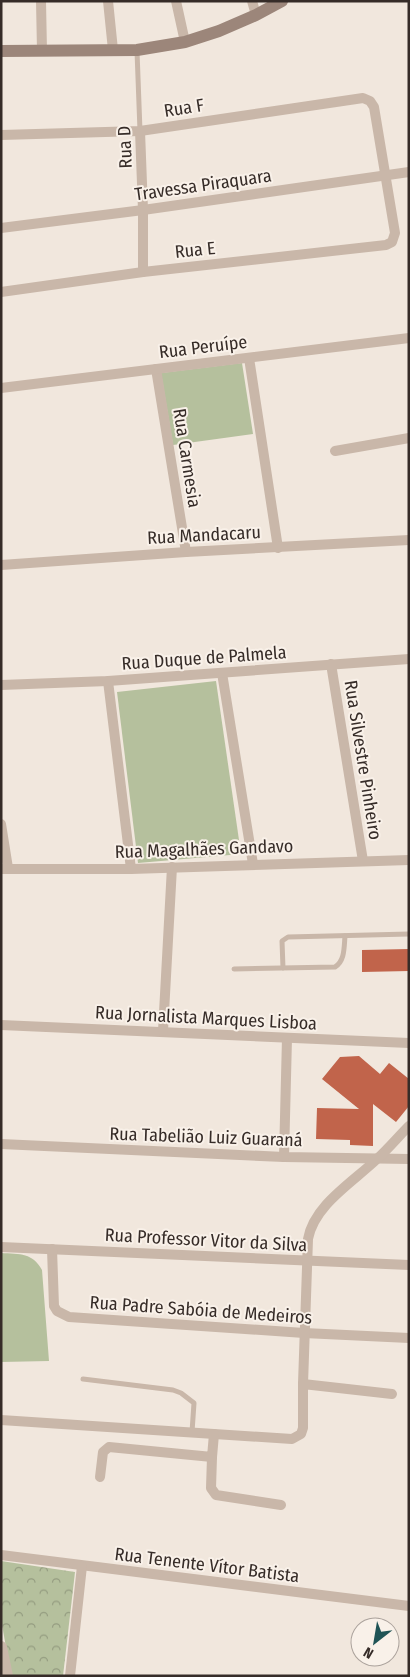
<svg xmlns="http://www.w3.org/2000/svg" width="410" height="1677" font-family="'Fira Sans Condensed',sans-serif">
  <defs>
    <pattern id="forest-crowns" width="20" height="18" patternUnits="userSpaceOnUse" patternTransform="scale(1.25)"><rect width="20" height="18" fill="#b5c09d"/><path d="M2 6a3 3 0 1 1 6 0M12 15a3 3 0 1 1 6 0" fill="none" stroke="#949c80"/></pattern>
  </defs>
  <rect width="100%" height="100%" fill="#f1e7dd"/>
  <polygon fill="url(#forest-crowns)" points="1,1561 75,1572 63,1676 11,1676 1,1619"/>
  <g fill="#b5c09d">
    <polygon points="242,363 253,434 173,445 161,373"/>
    <polygon points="216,681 241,854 138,863 117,692"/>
    <path d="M 1,1253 C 20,1254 33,1253 42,1270 L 49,1361 L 1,1362 Z"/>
  </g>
  <g fill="#c1644b">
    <polygon points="409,949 409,971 362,972 362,950"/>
    <polygon points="359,1056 380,1074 389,1063 409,1079 409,1106 396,1122 373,1104 373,1146 350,1145 350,1140 316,1139 317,1108 359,1109 322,1079 340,1057"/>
  </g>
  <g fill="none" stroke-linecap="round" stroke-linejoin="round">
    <g stroke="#c9b7a9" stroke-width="5">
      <polyline points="137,51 140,131"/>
      <polyline points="283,968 282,941 288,937 409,934"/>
      <path d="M 234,969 L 335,967 C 345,961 344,947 345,936"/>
      <polyline points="83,1379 173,1390 181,1393 194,1403 192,1432"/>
    </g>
    <g stroke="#c9b7a9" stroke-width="10">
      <polyline points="41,1 42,51"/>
      <polyline points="108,1 113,50"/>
      <polyline points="176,1 185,42"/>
      <polyline points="252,1 256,15"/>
      <polyline points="140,131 143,210 143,272"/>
      <polyline points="1,135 140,131 363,98 370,101 374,107 395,233 392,242 386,245 143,272 1,292"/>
      <polyline points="1,228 143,210 409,172"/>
      <polyline points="249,358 278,548"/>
      <polyline points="156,369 186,552"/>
      <polyline points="1,388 409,338"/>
      <polyline points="335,451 409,438"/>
      <polyline points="1,565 186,552 409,540"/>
      <polyline points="331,664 363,861"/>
      <polyline points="222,673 253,864"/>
      <polyline points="108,681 131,869"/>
      <polyline points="1,685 108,681 409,659"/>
      <polyline points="1,824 8,868"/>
      <polyline points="1,869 131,869 409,860"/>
      <polyline points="1,1025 409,1043"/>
      <polyline points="163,1031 172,867"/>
      <polyline points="1,1144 284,1157 409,1159"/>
      <polyline points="284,1157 287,1038"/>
      <polyline points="1,1247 409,1265"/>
      <polyline points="52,1249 54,1306 57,1311 69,1317 304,1333 409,1338"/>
      <path d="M 303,1384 L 308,1239 C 314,1205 353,1182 377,1159 C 388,1149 398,1137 409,1126"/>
      <polyline points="1,1420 292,1439 301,1434 303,1428 303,1384 392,1394"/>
      <polyline points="212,1457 211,1488 216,1495 281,1505"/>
      <polyline points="100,1477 103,1452 109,1447 212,1457 214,1434"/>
      <polyline points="1,1555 409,1606"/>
      <polyline points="70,1676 82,1566"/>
    </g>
    <polyline stroke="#c9b7a9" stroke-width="12" points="1,1647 7,1676"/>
    <polyline stroke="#9c867a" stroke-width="12" points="1,51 137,50 185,42 219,31 256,15 282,1"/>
  </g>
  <g text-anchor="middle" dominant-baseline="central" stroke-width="4" stroke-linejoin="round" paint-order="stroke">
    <g font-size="18" fill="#362c28" stroke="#f9f1e9">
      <text transform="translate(184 108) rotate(-9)">Rua F</text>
      <text transform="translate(125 147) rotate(-92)">Rua D</text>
      <text transform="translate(203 185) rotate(-8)">Travessa Piraquara</text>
      <text transform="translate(195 250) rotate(-6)">Rua E</text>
      <text transform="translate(203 347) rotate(-7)">Rua Peruípe</text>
      <text transform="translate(187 458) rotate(81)">Rua Carmesia</text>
      <text transform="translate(204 535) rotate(-3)">Rua Mandacaru</text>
      <text transform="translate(204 658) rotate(-4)">Rua Duque de Palmela</text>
      <text transform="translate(363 760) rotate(81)">Rua Silvestre Pinheiro</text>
      <text transform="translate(204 849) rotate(-2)">Rua Magalhães Gandavo</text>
      <text transform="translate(206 1018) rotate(3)">Rua Jornalista Marques Lisboa</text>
      <text transform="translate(206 1137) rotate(2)">Rua Tabelião Luiz Guaraná</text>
      <text transform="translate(206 1240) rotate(3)">Rua Professor Vitor da Silva</text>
      <text transform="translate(201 1310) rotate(4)">Rua Padre Sabóia de Medeiros</text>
      <text transform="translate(207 1565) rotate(7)">Rua Tenente Vítor Batista</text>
    </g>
  </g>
  <rect width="410" height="1677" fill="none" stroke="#362c28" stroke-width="5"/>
  <g transform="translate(375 1642) rotate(211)"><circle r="24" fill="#f9f1e9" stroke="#aba29c"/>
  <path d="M0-4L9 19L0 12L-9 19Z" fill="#205456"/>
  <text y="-8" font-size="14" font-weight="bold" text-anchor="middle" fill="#362c28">N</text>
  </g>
</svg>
